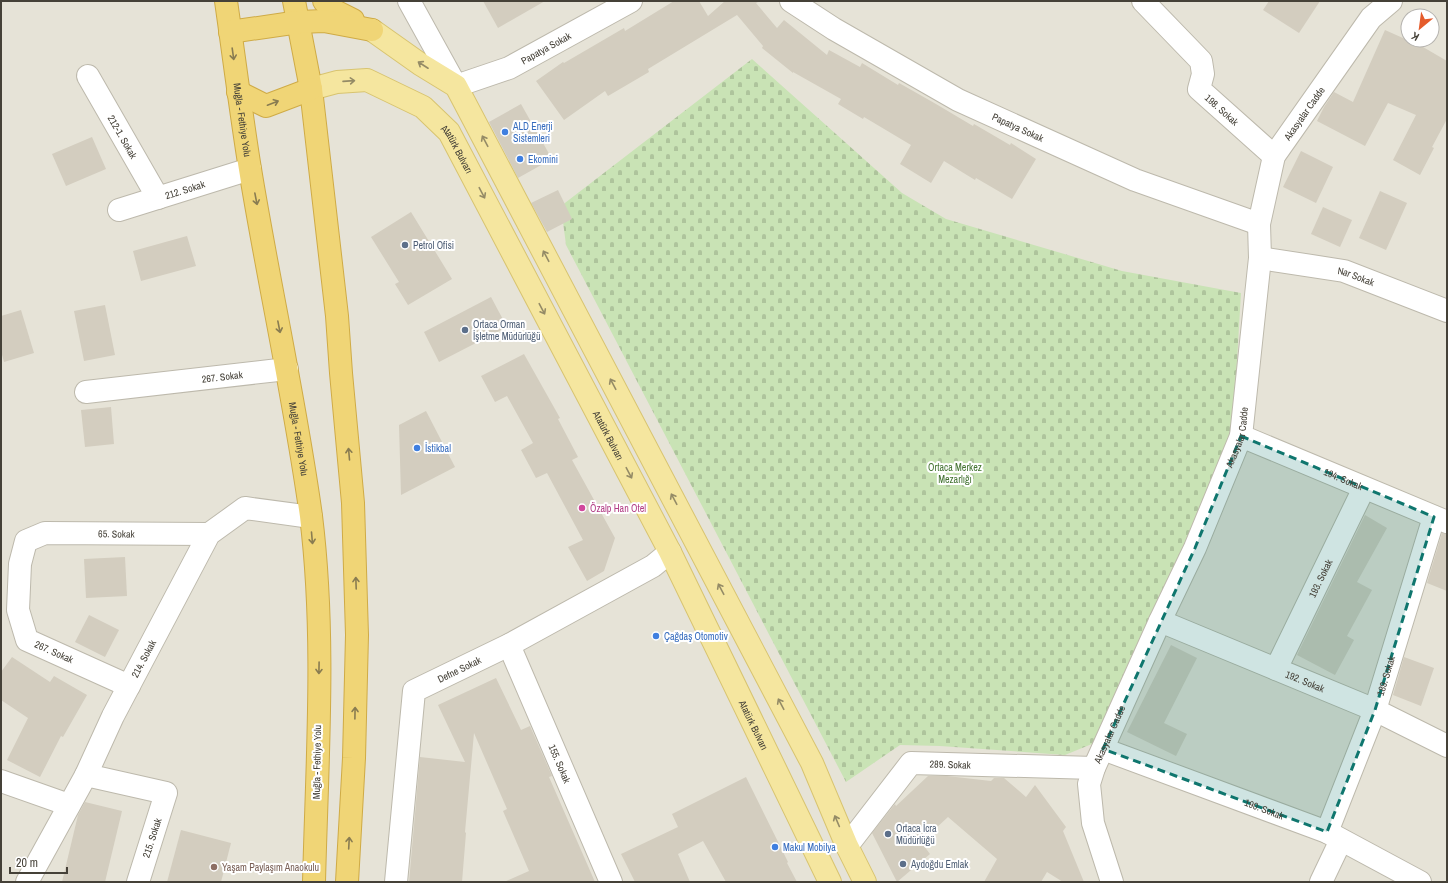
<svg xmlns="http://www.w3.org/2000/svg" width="1448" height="883" font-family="'Archivo Narrow',sans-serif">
  <defs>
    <pattern id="cemetery-stones" width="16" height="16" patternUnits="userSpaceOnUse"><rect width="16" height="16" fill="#c9e3b5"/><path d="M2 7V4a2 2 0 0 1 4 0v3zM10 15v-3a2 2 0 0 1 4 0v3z" fill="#aec49c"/></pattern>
  </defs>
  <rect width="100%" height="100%" fill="#f2f0e8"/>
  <path fill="#e6e3d7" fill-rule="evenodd" d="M 1,1 L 1447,1 L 1447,882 L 1,882 ZM 1408,16 L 1432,16 L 1432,40 L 1408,40 Z"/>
  <polygon fill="url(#cemetery-stones)" points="752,59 902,193 946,219 1122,271 1241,293 1233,429 1109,737 1065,755 940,746 900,745 846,782 566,245 561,206"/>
  <g fill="#d3cdbf">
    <polygon points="483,1 545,1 498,28"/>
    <polygon points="674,1 699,1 708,16 725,1 760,1 756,3 777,28 784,20 827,55 829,50 860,67 862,63 898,85 899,83 936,104 973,126 974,124 1010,145 1011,143 1036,159 1012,199 976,178 975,180 944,161 931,183 900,164 911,145 864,117 863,119 838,104 841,99 793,72 793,73 762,48 763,46 737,15 648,69 649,72 608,96 605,91 564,120 536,81 563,62 564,63 624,28 625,31"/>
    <polygon points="1269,1 1320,1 1299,33 1263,10"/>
    <polygon points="1385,30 1423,47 1447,61 1447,119 1432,147 1434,148 1420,175 1393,160 1416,115 1388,103 1365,146 1317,121 1324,107 1334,92 1353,102"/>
    <polygon points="521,104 552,159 518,178 489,122"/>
    <polygon points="92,137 106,169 66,186 52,154"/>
    <polygon points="1301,151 1333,167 1316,203 1283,187"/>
    <polygon points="558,190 572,219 547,232 531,203"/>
    <polygon points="1380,191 1407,203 1386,250 1359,238"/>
    <polygon points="1323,207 1352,220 1340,247 1311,234"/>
    <polygon points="411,212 452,279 408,305 395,284 399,282 371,237"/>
    <polygon points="187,236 196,266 141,281 133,251"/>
    <polygon points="491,297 507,327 439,362 424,332"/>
    <polygon points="105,305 115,355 84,361 74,311"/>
    <polygon points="21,310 34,353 4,362 1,351 1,316"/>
    <polygon points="524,354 560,418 558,419 578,457 572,460 615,538 604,571 587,581 568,547 583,540 547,473 536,478 521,450 533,443 507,396 495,402 481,376"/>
    <polygon points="111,407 114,444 85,447 81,410"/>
    <polygon points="426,411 455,467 401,495 399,425"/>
    <polygon points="1365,515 1387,528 1357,582 1372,590 1347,636 1354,640 1335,675 1297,655"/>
    <polygon points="1442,533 1447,534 1447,591 1427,583"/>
    <polygon points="125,557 127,596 86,598 84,559"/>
    <polygon points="89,615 119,630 105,657 75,642"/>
    <polygon points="1171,645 1197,658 1164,723 1187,734 1176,756 1127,732"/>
    <polygon points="12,657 50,682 54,676 87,695 63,737 61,736 40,777 7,760 28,718 1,700 1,672"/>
    <polygon points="1404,657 1434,668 1421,706 1393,695"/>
    <polygon points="496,678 521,730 530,726 552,776 549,777 595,882 504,882 529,871 503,811 507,809 474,733 465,832 466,833 462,882 409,882 420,757 465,762 438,705"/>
    <polygon points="928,776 947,776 991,781 994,778 1004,778 1026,797 1035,785 1066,827 1063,831 1084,882 1063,882 1047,872 1041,882 984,882 997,859 948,817 921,842 930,854 897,882 872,833 895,804 896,806"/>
    <polygon points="746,777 788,862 787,863 797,882 726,882 703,841 678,854 690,882 635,882 621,854 678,827 672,814"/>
    <polygon points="85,802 122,811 105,882 62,882 78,815"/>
    <polygon points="181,830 231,843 221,882 167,882"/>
  </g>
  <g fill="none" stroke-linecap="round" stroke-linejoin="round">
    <defs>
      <g id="minor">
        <path id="s1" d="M 409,1 L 456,86 L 509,68 L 631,1"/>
        <path id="s2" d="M 791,1 L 834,29 L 958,100 L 1135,180 L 1259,224"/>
        <path id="s3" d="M 1143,1 L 1201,61 L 1203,74 L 1199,89 L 1274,156"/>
        <path id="s4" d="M 88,76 L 158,198"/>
        <path id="s5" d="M 119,210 L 250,169"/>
        <path id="s6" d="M 1260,258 L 1344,271 L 1447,311"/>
        <path id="s7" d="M 86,392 L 287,369"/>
        <path id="s8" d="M 1241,436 L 1447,522"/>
        <path id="s9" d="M 1160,621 L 1375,710 L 1447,746"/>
        <path id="s10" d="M 509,645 L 611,882"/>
        <path id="s11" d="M 1276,669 L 1364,488"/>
        <path id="s12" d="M 129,686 L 27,640 L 18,610 L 20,564 L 26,541 L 45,533 L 209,534"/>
        <path id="s13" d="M 1103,749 L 1327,832 L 1420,882"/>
        <polyline points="86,775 166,793 138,882"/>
        <polyline points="1,781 69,805"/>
        <path id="s14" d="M 1327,832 L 1375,710 L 1434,517"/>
        <path id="s15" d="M 847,846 L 911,763 L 1094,768"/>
        <path id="s16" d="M 27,882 L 86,775 L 113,716 L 209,534 L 245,508 L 311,517"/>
        <path id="s17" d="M 396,882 L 414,691 L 509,645 L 653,566 L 670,552"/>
        <path id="s18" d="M 1112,882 L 1093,823 L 1089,784 L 1094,768 L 1160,621 L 1195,548 L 1241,436 L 1260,258 L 1259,224 L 1274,156 L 1371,18 L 1391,1"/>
        <polyline points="1321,882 1341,840"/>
      </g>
      <g id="major">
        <polyline points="372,30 420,64 456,86 812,763 847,846 865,882"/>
        <path id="s19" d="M 311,89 L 337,82 L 367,80 L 423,107 L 449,132 L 670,552 L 830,882"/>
      </g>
      <g id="highway">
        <path id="s20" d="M 226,1 C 234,57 241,113 250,169 C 269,285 295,400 311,516 C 326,637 317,761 314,882"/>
        <polyline points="294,1 311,89 337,316 341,373 353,503 357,635 354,758 347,882"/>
        <polyline points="324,1 331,9 353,20"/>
        <polyline points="230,32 299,22 324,21 372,30"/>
        <polyline points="238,92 266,106 311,89"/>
      </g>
    </defs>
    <use href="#minor" stroke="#bdb9ac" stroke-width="24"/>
    <use href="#major" stroke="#d8c470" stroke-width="24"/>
    <use href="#highway" stroke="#cfab46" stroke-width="24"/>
    <use href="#minor" stroke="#fff" stroke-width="22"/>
    <use href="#major" stroke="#f5e69f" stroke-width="22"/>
    <use href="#highway" stroke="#f0d576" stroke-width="22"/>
  </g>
  <defs><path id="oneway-shaft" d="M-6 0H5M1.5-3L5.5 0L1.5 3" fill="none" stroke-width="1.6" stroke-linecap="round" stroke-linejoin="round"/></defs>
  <g stroke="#897c51">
    <use href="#oneway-shaft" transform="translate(233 54) rotate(82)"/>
    <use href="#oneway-shaft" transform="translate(273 103) rotate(-21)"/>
    <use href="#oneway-shaft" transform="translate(256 199) rotate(79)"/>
    <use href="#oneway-shaft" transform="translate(279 327) rotate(79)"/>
    <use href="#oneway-shaft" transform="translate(349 454) rotate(-95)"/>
    <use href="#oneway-shaft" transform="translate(312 538) rotate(85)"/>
    <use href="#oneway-shaft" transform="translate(356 583) rotate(-92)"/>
    <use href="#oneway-shaft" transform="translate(319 668) rotate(91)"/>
    <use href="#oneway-shaft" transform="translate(355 713) rotate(-89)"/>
    <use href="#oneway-shaft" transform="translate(349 843) rotate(-87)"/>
  </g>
  <g stroke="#948b66">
    <use href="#oneway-shaft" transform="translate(423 65) rotate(-147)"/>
    <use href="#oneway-shaft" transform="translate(349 81) rotate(-4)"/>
    <use href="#oneway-shaft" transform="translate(485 141) rotate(-118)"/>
    <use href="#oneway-shaft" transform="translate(482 193) rotate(62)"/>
    <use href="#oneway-shaft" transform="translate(546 256) rotate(-118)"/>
    <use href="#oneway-shaft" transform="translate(542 309) rotate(62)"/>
    <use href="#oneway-shaft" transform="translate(613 384) rotate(-118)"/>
    <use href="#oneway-shaft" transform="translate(629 473) rotate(62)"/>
    <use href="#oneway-shaft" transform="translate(674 499) rotate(-118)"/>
    <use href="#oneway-shaft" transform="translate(721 589) rotate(-118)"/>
    <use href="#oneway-shaft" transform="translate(781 704) rotate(-118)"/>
    <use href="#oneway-shaft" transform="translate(837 821) rotate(-113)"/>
  </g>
  <path fill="#0f766e" fill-opacity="0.2" stroke="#0f766e" stroke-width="3" stroke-dasharray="8 5" stroke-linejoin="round" d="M 1241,436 L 1434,517 L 1375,710 L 1327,832 L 1103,749 L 1195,548 Z"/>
  <g fill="#3f7fe0" stroke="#fff" stroke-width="1.5">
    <circle cx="505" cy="132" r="4"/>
    <circle cx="520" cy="159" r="4"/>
    <circle cx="417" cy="448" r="4"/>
    <circle cx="656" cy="636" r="4"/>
    <circle cx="775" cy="847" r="4"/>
  </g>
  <g fill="#5c6f8a" stroke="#fff" stroke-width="1.5">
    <circle cx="405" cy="245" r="4"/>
    <circle cx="465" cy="330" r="4"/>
    <circle cx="888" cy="834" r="4"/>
    <circle cx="903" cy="864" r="4"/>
  </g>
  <circle fill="#d1479c" stroke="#fff" stroke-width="1.5" cx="582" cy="508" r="4"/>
  <circle fill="#8d6e63" stroke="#fff" stroke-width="1.5" cx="214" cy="867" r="4"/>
  <g text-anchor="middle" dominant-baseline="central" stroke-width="4" stroke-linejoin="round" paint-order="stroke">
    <g font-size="10" fill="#454138" stroke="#fff">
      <text stroke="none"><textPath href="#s1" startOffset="195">Papatya Sokak</textPath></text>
      <text stroke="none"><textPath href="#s3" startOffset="143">198. Sokak</textPath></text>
      <text stroke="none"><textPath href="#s18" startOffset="816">Akasyalar Cadde</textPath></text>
      <text stroke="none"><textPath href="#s20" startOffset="120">Muğla - Fethiye Yolu</textPath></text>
      <text stroke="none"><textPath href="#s2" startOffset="260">Papatya Sokak</textPath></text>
      <text stroke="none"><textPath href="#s4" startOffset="70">212-1. Sokak</textPath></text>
      <text stroke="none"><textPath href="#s19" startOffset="174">Atatürk Bulvarı</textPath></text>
      <text stroke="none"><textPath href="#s5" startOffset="69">212. Sokak</textPath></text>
      <text stroke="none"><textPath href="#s6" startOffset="98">Nar Sokak</textPath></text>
      <text stroke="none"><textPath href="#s7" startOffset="137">267. Sokak</textPath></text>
      <text stroke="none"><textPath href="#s19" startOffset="498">Atatürk Bulvarı</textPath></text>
      <text stroke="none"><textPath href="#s18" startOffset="479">Akasyalar Cadde</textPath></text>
      <text stroke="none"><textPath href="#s20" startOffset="444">Muğla - Fethiye Yolu</textPath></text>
      <text stroke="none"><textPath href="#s8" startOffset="111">194. Sokak</textPath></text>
      <text stroke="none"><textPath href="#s12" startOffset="305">65. Sokak</textPath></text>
      <text stroke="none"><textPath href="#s11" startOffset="101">193. Sokak</textPath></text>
      <text transform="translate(54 652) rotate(24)">267. Sokak</text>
      <text stroke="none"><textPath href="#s16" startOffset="252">214. Sokak</textPath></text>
      <text stroke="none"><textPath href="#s17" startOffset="242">Defne Sokak</textPath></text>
      <text stroke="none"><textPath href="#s14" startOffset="167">189. Sokak</textPath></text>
      <text stroke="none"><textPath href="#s9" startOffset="157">192. Sokak</textPath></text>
      <text stroke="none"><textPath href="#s19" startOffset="822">Atatürk Bulvarı</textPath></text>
      <text stroke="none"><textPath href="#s18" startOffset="155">Akasyalar Cadde</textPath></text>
      <text transform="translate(317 762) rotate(-89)">Muğla - Fethiye Yolu</text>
      <text stroke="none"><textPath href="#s10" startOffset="129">155. Sokak</textPath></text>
      <text stroke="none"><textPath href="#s15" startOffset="144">289. Sokak</textPath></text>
      <text stroke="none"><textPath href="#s13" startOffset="172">190. Sokak</textPath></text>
      <text transform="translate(152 838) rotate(-72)">215. Sokak</text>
    </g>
    <g font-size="10" fill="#366cbe" stroke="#fff" text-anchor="start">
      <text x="513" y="126">ALD Enerji<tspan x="513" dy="12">Sistemleri</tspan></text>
      <text x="528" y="159">Ekomini</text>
      <text x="425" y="448">İstikbal</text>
      <text x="664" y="636">Çağdaş Otomotiv</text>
      <text x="783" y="847">Makul Mobilya</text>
    </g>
    <g font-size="10" fill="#4e5e75" stroke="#fff" text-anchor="start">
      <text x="413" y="245">Petrol Ofisi</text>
      <text x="473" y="324">Ortaca Orman<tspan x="473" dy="12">İşletme Müdürlüğü</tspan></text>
      <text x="896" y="828">Ortaca İcra<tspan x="896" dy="12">Müdürlüğü</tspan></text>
      <text x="911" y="864">Aydoğdu Emlak</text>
    </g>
    <g font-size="10" fill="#427230" stroke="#fff">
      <text x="955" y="467">Ortaca Merkez<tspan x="955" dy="12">Mezarlığı</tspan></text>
    </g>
    <g font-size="10" fill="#b23c85" stroke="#fff" text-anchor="start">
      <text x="590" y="508">Özalp Han Otel</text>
    </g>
    <g font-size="10" fill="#785e54" stroke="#fff" text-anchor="start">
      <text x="222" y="867">Yaşam Paylaşım Anaokulu</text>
    </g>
  </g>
  <rect width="1448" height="883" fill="none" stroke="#454138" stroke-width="4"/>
  <g transform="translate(1420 28) rotate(209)"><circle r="19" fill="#ffffff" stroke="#b5b3af"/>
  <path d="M0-3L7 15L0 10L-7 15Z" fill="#e55c2c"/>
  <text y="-6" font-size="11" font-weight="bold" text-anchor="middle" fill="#454138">K</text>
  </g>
  <path d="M10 867v6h57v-6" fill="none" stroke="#454138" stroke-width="2"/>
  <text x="16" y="867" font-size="12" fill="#454138" stroke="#ffffff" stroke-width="3" paint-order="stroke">20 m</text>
</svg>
